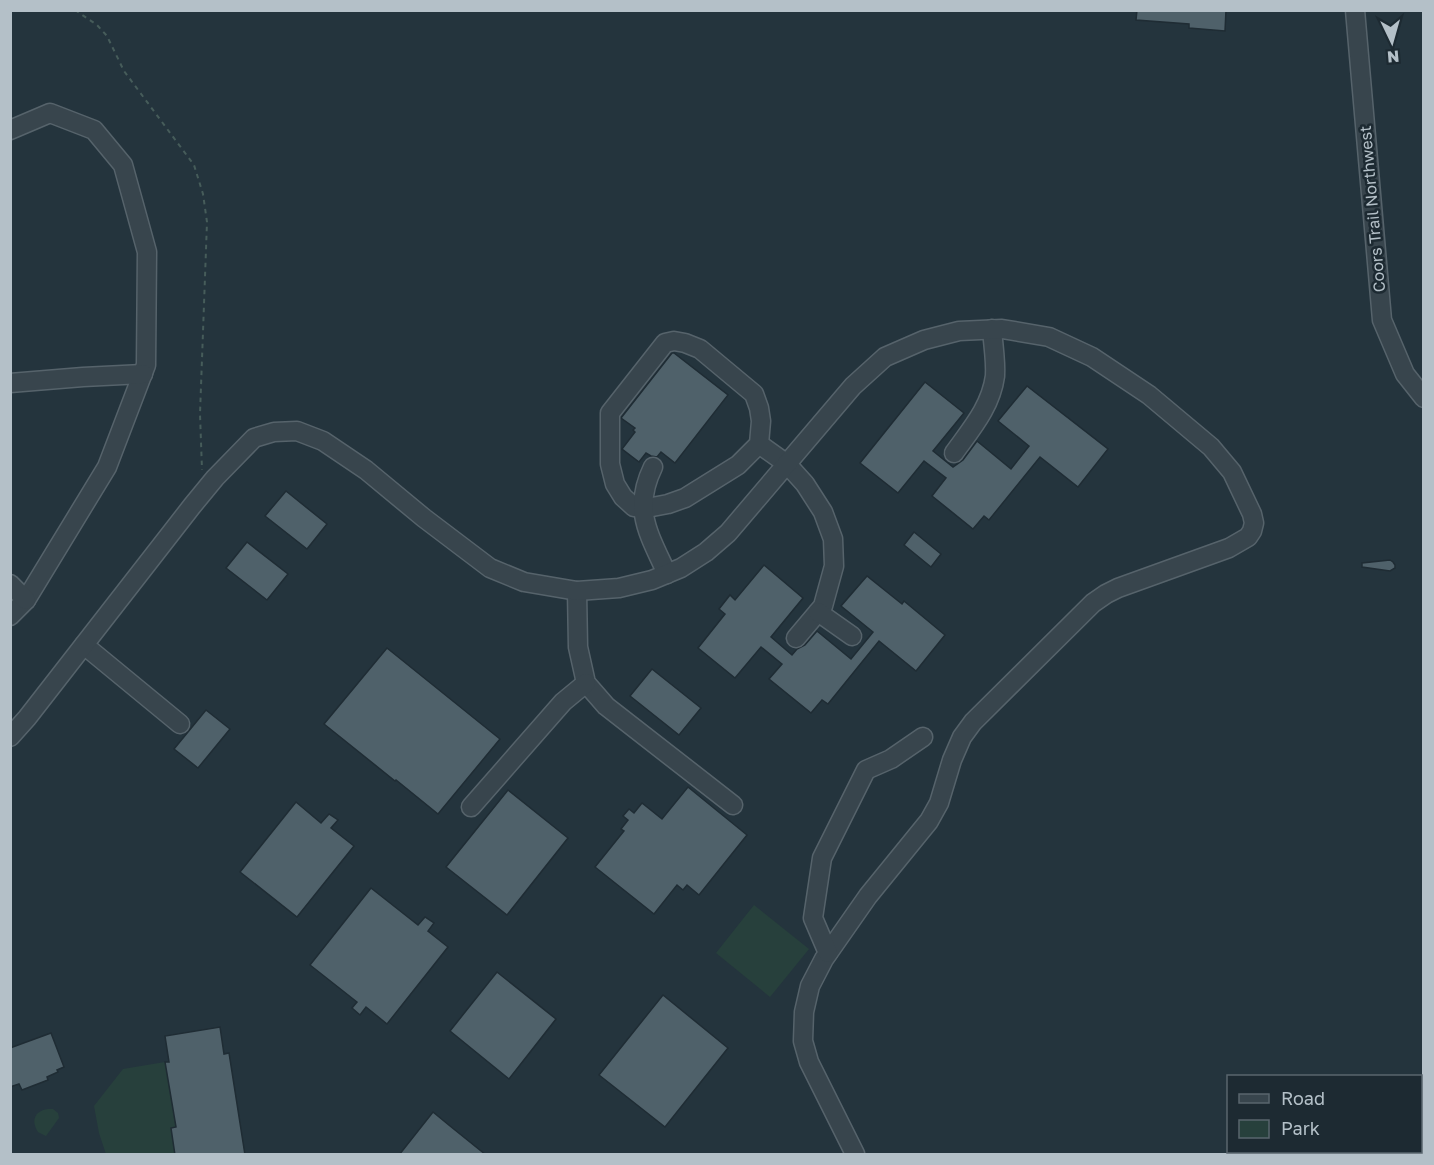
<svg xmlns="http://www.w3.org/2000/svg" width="1434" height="1165" font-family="'Golos Text',sans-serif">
  <rect width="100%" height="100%" fill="#24343d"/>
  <g fill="#27403c">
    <polygon points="754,905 809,949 770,997 716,953"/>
    <polygon points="165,1062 176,1127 171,1129 175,1154 106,1154 99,1133 94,1106 123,1069"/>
    <path d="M 48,1109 L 53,1109 L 58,1113 L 59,1118 L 46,1136 L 38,1132 C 31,1121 34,1111 48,1109 Z"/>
  </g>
  <g fill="#4f616a" stroke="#1f2c34" stroke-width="1.5">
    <polygon points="1137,10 1226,10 1225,31 1189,28 1189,24 1136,20"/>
    <polygon points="672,353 674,353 728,395 675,463 661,452 657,457 651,456 646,453 639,462 622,449 635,432 633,430 635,428 621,418"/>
    <polygon points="925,382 964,413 933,451 953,467 963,460 977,441 1011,469 1029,446 998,421 1027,386 1108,449 1078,487 1040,457 989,520 984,516 973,529 932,496 946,478 924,461 898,493 860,463"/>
    <polygon points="286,491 327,524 307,549 265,516"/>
    <polygon points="914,532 941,554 931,567 904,545"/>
    <polygon points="247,542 288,574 267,600 226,568"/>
    <polygon points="1390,560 1393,562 1395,565 1395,568 1390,571 1362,567 1362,563"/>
    <polygon points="764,565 803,598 771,637 792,655 797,649 805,645 817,631 851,659 873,632 841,606 867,576 902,604 904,601 945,635 916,671 879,641 828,704 822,700 811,713 769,679 782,664 761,647 735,678 698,648 725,614 719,609 730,595 735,600"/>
    <polygon points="387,648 500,739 438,814 396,780 395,781 324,724"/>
    <polygon points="652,669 701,708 679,735 630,696"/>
    <polygon points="206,710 230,729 198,768 174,749"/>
    <polygon points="688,787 747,835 699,895 687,885 683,890 677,885 654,914 595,867 624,831 621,829 628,820 623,816 629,809 634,813 642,803 662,819"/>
    <polygon points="508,790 568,838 507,915 446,867"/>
    <polygon points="296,802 321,823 329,814 338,820 331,828 354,846 297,917 240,872"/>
    <polygon points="371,888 418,925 425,917 434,923 428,931 448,947 387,1024 366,1007 360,1015 352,1008 357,1002 310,965"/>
    <polygon points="497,972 556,1019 509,1079 450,1031"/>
    <polygon points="663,995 728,1048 665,1127 599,1075"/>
    <polygon points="220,1027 224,1054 229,1053 245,1155 175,1155 171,1128 176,1127 165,1062 169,1062 165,1036"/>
    <polygon points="51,1033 64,1067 57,1070 58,1072 47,1077 48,1080 22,1090 19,1084 10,1087 10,1048"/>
    <polygon points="433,1112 450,1126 486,1155 399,1155"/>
  </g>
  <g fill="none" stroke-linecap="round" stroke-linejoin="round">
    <defs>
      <g id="minor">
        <polyline points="1355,10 1382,320 1405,374 1424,398"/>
        <polyline points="10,130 50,113 94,130 123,165 147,252 146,365 107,467 26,600 10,616"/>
        <polyline points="10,383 83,377 143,374"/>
        <polyline points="759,444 738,465 685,498 668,504 647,508 634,507 623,497 615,484 610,464 610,413 665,343 674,341 685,343 700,349 754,394 759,408 761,421 759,444 787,464 805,484 823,512 833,539 834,566 823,606 796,638"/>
        <path d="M 954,453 C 972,428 991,406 995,376 C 996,361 993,344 992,329"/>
        <path d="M 653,467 C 632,510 649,534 667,574"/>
        <polyline points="10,584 26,600"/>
        <polyline points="577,591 578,647 586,683 606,706 733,805"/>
        <polyline points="818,612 852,636"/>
        <polyline points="84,645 180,724"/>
        <polyline points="10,737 27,718 192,506 215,478 254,438 274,432 297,431 323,441 366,470 424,518 490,568 524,582 577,591 619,588 652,580 681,568 706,552 728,533 853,386 885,357 924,340 959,331 1002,329 1049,337 1092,357 1149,395 1211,447 1232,472 1252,514 1254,523 1252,531 1248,537 1229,548 1118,588 1106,594 1093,603 973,722 962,737 952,760 939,803 929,821 868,896 824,959 810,986 804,1012 803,1041 809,1062 855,1154"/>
        <polyline points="471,807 563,702 586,683"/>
        <polyline points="828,953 813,918 822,858 866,770 891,759 923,737"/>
      </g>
    </defs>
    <use href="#minor" stroke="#56636b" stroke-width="21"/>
    <polyline stroke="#465c5a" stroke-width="2" stroke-dasharray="4.5 4.5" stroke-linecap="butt" points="75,10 97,25 107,36 124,71 194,165 203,194 207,222 200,414 202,470"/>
    <use href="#minor" stroke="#38454d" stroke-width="18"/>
  </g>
  <g text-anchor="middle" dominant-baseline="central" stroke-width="5" stroke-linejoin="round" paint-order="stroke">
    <g font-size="16" fill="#b4c0c8" stroke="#1d2a32">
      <text transform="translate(1372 209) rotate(-95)">Coors Trail Northwest</text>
    </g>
  </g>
  <rect width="1434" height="1165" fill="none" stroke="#b4c0c8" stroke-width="24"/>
  <rect x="1227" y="1075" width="195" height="78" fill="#1d2a32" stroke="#59666e" stroke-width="1.5"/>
  <rect x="1239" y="1094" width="30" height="9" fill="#38454d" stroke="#59666e" stroke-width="1.5"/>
  <text x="1281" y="1105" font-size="18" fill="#b4c0c8">Road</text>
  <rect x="1239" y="1120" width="30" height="18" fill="#27403c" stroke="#59666e" stroke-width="1.5"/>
  <text x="1281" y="1135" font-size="18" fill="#b4c0c8">Park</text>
  <g transform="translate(1392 42) rotate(175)" stroke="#1d2a32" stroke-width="4.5" paint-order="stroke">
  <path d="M0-4.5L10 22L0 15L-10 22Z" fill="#b4c0c8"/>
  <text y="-9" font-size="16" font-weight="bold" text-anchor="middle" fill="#b4c0c8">N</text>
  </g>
</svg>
